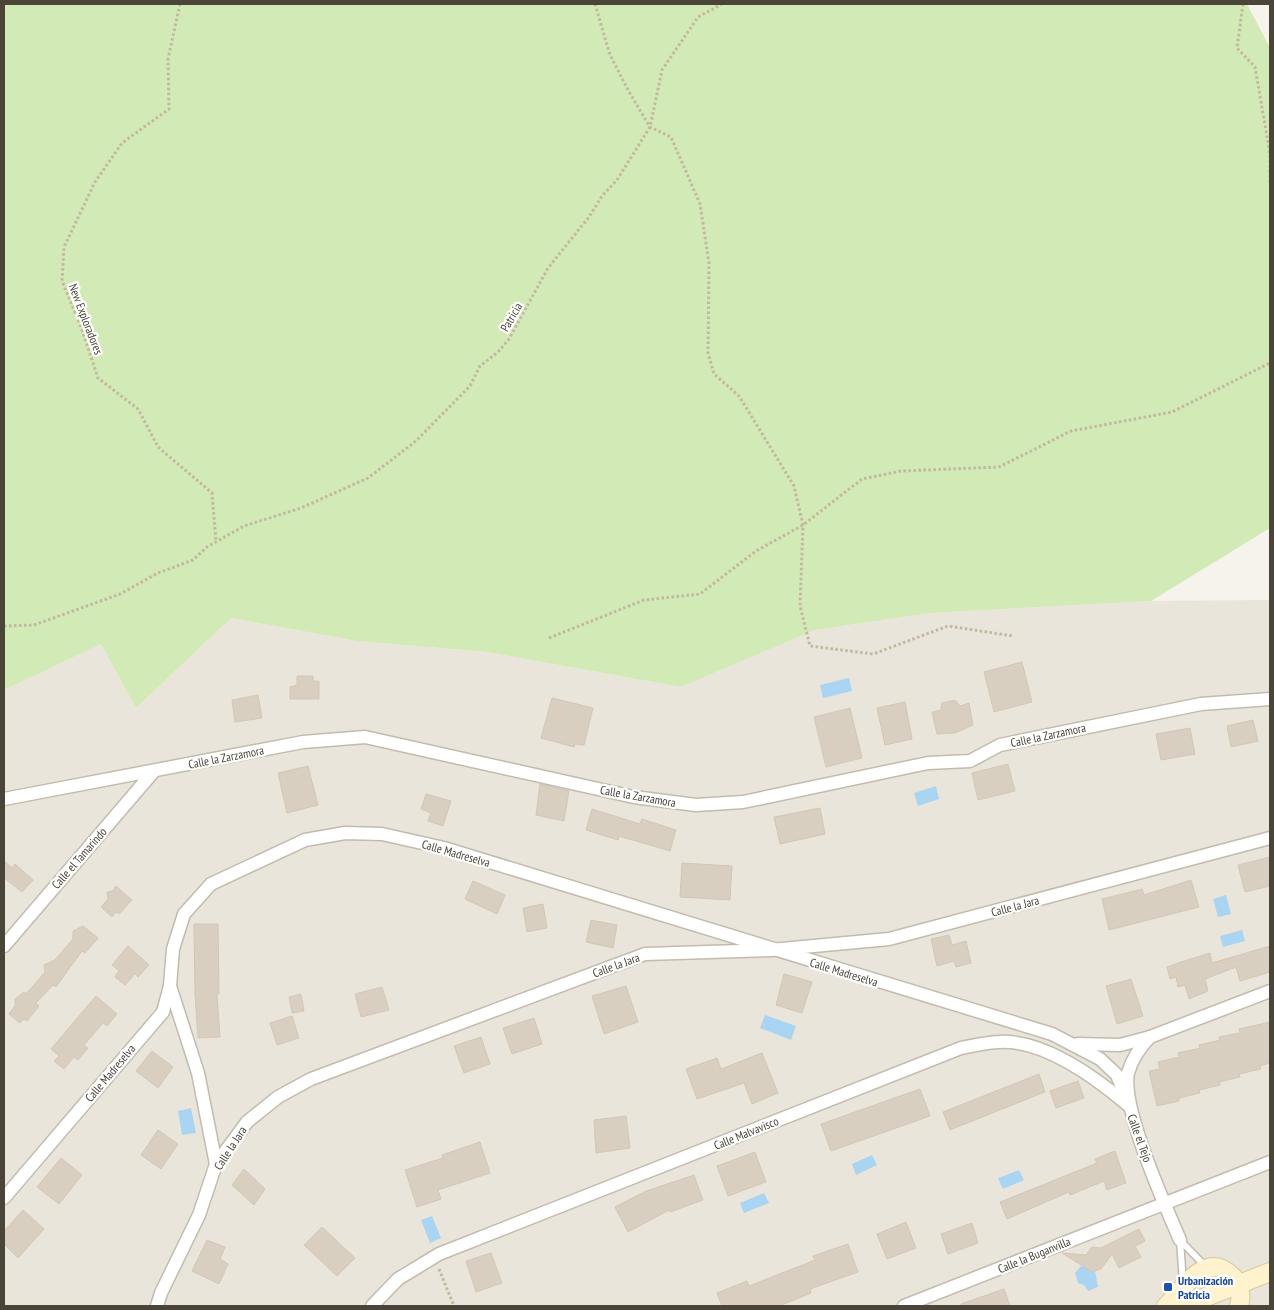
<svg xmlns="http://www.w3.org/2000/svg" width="1274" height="1310" font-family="'PT Sans Narrow',sans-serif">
  <rect width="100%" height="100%" fill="#f6f3ec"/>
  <polygon fill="#eae5da" points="1270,600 1270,1306 4,1306 4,690 101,644 136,708 231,618 357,641 487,652 681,687 815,630 930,613 1151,601"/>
  <polygon fill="#d2eab5" points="4,4 1247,4 1270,48 1270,528 1151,601 930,613 815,630 681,687 487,652 357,641 231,618 136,708 101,644 4,690"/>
  <g fill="#a9d4f2">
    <polygon points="849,678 852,691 823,698 820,685"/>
    <polygon points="936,786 939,799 918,806 914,793"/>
    <polygon points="1226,895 1231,914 1218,917 1213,899"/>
    <polygon points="1242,930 1245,941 1223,947 1220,936"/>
    <polygon points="765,1015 796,1026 791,1040 760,1028"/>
    <polygon points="191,1108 196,1133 182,1135 178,1111"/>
    <polygon points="872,1155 877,1165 856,1175 852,1164"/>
    <polygon points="1019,1170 1024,1180 1003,1189 998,1178"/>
    <polygon points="764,1193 769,1203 744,1213 740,1203"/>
    <polygon points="432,1216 441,1238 430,1243 421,1220"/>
    <polygon points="1081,1266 1095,1271 1098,1287 1088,1291 1084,1285 1078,1283 1075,1273"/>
  </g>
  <g fill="#d8cfc1" stroke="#d3c7b4">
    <polygon points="1022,662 1032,702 994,712 984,672"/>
    <polygon points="297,676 313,676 313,681 319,681 319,699 290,699 290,687 297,685"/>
    <polygon points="258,695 262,718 235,722 232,700"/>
    <polygon points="552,698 593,708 584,745 575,744 574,747 541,738"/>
    <polygon points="955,700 960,706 969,703 973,725 955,733 937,734 932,712 941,710 942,703"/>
    <polygon points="905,702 912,739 885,745 877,708"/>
    <polygon points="850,708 862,758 826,767 814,717"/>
    <polygon points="1253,720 1258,741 1231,747 1227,726"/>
    <polygon points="1190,728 1195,754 1161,760 1156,734"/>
    <polygon points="1008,764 1015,791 978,800 972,773"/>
    <polygon points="308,766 318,805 287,813 278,773"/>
    <polygon points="540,784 569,791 564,821 536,815"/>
    <polygon points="426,794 451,801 443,826 428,821 431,813 421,809"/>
    <polygon points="820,808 825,834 780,844 774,817"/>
    <polygon points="592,809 640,824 642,819 676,830 670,851 619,836 618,840 586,830"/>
    <polygon points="1270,857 1270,886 1245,892 1238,865"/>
    <polygon points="4,861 12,868 15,864 33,880 22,892 4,878"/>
    <polygon points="682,863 732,866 730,900 680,897"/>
    <polygon points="1191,880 1199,907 1109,930 1102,899 1142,889 1144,895"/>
    <polygon points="473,881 505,895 497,914 465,899"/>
    <polygon points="116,886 132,900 119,914 116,912 112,917 101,907 108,899 107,892 112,891"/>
    <polygon points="543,904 547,928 527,932 523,908"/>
    <polygon points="591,920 617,925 613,948 586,942"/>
    <polygon points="194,924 218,924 219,994 217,994 220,1037 198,1038 195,994"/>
    <polygon points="83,926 98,938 85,953 82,951 56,987 53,985 36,1003 39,1006 27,1021 24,1019 20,1023 9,1014 15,1006 15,999 24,992 26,994 45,972 44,965 55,960 73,939 73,931"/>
    <polygon points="949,935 952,945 966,941 971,963 956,967 954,961 937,966 931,939"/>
    <polygon points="128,946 149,965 138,977 135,974 125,985 115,977 119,971 112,965"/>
    <polygon points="1270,946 1270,972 1240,981 1236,967 1205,979 1208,991 1189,999 1185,985 1178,987 1176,977 1170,979 1167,967 1181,962 1210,953 1212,963"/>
    <polygon points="784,974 812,982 802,1013 776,1005"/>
    <polygon points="1131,979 1143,1016 1117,1024 1106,986"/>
    <polygon points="626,986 638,1022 604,1034 592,996"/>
    <polygon points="382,987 389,1010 361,1017 355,994"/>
    <polygon points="301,994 304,1011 292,1013 289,997"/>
    <polygon points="96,996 117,1014 107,1026 103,1023 84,1045 88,1048 78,1060 74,1057 64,1069 54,1061 59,1056 51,1049"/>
    <polygon points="292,1016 299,1038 277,1045 270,1023"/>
    <polygon points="534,1018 542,1044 512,1054 503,1028"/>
    <polygon points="1270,1022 1270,1063 1260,1066 1261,1069 1239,1074 1240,1077 1219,1082 1220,1085 1199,1090 1200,1093 1179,1098 1179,1101 1157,1106 1149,1071 1160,1069 1158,1062 1179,1057 1178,1053 1200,1048 1199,1045 1220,1040 1219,1037 1240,1033 1239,1029"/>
    <polygon points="481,1037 490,1064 464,1073 454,1046"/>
    <polygon points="152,1051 173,1067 158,1088 136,1071"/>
    <polygon points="762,1053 778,1093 752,1104 744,1083 697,1099 686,1069 717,1058 721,1069"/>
    <polygon points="1039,1074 1045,1092 950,1130 943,1112"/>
    <polygon points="1078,1081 1084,1098 1056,1108 1050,1091"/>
    <polygon points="920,1089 930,1116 831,1151 821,1124"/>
    <polygon points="626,1116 630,1148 596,1153 594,1120"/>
    <polygon points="158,1130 178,1144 161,1169 141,1155"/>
    <polygon points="480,1142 490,1173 438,1190 441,1199 417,1207 405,1170 443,1158 442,1155"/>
    <polygon points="1115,1151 1126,1183 1107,1190 1104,1181 1070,1195 1069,1192 1007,1219 1000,1202 1097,1163 1095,1159"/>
    <polygon points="755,1152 766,1182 728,1196 717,1166"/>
    <polygon points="61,1158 82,1175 59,1204 37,1187"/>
    <polygon points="244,1169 265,1189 254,1205 232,1185"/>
    <polygon points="694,1175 703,1200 670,1212 669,1210 628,1232 615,1207 646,1191"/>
    <polygon points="23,1210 44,1229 18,1258 4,1244 4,1231"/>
    <polygon points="906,1222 916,1248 887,1259 877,1234"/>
    <polygon points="972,1223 978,1243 948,1254 941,1234"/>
    <polygon points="322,1227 355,1258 337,1276 304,1245"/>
    <polygon points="1139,1229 1145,1241 1135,1246 1141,1257 1119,1268 1112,1254 1101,1269 1092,1272 1062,1253 1086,1255 1092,1247 1101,1248"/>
    <polygon points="207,1240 225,1247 220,1259 228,1264 219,1284 192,1271"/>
    <polygon points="848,1244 858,1272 810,1289 811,1293 779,1306 722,1306 717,1293 747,1281 749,1286 815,1260 813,1256"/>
    <polygon points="491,1253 502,1283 476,1292 466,1261"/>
    <polygon points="1004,1289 1010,1306 961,1306 961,1304"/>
  </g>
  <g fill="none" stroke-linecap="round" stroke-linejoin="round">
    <defs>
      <g id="service">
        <polyline points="1180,1240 1183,1283"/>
        <polyline points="1180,1240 1206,1267"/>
      </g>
      <g id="minor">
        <polyline points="4,799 303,742 365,737 634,797 696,805 743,802 928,763 970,761 1000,745 1201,704 1270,699"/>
        <polyline points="4,946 154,771"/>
        <polyline points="170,986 198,1073 216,1164"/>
        <path d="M 1150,1037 C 1140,1047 1132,1059 1128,1073 C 1121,1108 1165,1205 1180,1240"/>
        <polyline points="1077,1044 1120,1045 1150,1037 1270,991"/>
        <polyline points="4,1198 163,1012 170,986 173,949 184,914 211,884 305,840 345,833 382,834 444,848 1052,1034 1100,1059 1117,1075 1129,1105"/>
        <polyline points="157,1306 161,1293 199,1215 216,1164 247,1122 278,1097 311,1079 645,954 771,950 889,939 1270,838"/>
        <path d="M 372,1306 L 398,1279 L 439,1254 L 961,1048 C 974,1046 987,1042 999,1042 C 1044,1039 1096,1078 1128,1105"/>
        <polyline points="904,1306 1270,1162"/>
      </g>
      <g id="secondary">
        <path d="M 1166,1306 C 1183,1291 1205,1248 1233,1277 C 1240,1285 1242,1296 1239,1306"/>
        <polyline points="1183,1306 1270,1272"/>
      </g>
    </defs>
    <use href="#service" stroke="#c2bbae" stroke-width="9"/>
    <use href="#minor" stroke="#c2bbae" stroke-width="15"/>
    <use href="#secondary" stroke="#d6c79b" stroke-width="20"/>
    <g stroke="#c4b79f" stroke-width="3" stroke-dasharray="2.5 2.5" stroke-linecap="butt">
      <polyline points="180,4 168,59 169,109 122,143 95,182 64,247 62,281 81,327 98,378 138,409 158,447 212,493 216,541"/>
      <polyline points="595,4 610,55 628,90 650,127 671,137 700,204 709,263 708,353 714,374 739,396 794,486 803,525 800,606 810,646 873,654 948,626 1013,636"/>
      <polyline points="1243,4 1237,48 1255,67 1270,154 1270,183"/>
      <polyline points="4,626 34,625 120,594 158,573 193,560 207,547 244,526 301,508 368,478 416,441 470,386 480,366 498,352 509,339 548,268 589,217 602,196 617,180 650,127 662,70 698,17 722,4"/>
      <polyline points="549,638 644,600 700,594 756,551 803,525 862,479 901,471 999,467 1071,431 1172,412 1270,363"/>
      <polyline points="439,1269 454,1306"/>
    </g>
    <use href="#service" stroke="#fff" stroke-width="6"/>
    <use href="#minor" stroke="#fff" stroke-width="12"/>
    <use href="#secondary" stroke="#fff3cd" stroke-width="18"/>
  </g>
  <rect fill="#1a4fb4" stroke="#fff" stroke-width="2" x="1163" y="1282" width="10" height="10" rx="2.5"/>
  <g text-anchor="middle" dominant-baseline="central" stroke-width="4.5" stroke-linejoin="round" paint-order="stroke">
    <g font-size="12" fill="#4b4439" stroke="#fff">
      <text transform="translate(511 317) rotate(-60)">Patricia</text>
      <text transform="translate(86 319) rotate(69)">New Exploradores</text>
      <text transform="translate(1048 735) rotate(-12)">Calle la Zarzamora</text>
      <text transform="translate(226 757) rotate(-11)">Calle la Zarzamora</text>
      <text transform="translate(638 796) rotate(10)">Calle la Zarzamora</text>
      <text transform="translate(456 853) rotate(16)">Calle Madreselva</text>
      <text transform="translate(79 858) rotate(-49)">Calle el Tamarindo</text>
      <text transform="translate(1015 906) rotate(-15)">Calle la Jara</text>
      <text transform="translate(616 965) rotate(-20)">Calle la Jara</text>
      <text transform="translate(844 972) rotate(17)">Calle Madreselva</text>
      <text transform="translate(110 1073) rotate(-50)">Calle Madreselva</text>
      <text transform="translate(746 1133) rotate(-22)">Calle Malvavisco</text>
      <text transform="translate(1140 1138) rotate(70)">Calle el Tejo</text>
      <text transform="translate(230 1148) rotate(-57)">Calle la Jara</text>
      <text transform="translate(1034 1255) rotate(-22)">Calle la Buganvilla</text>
    </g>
    <g font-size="12" font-weight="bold" fill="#164399" stroke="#fff" text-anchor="start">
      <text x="1178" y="1280">Urbanización<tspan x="1178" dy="14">Patricia</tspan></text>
    </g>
  </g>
  <rect width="1274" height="1310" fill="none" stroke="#4b4439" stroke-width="10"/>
</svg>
